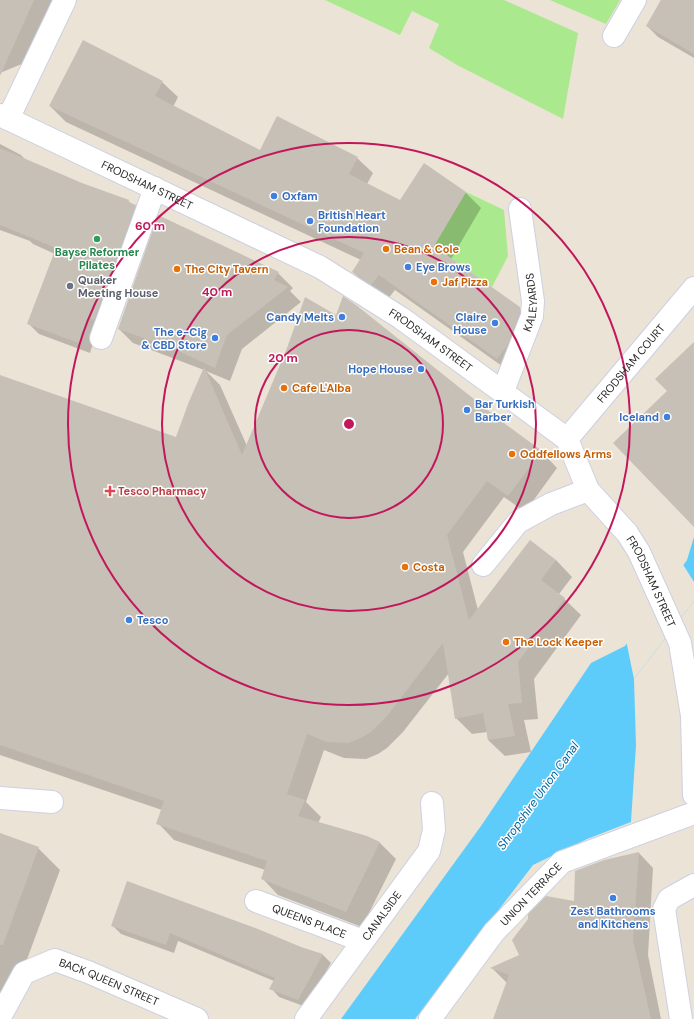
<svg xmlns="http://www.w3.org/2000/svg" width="694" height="1019" font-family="'DM Sans',sans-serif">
  <rect width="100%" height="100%" fill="#ece3d7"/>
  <g fill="#aae98d">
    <polygon points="325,0 504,0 578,33 563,119 457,65 429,48 439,24 412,11 400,35"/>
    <polygon points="550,0 620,0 606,24"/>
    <polygon points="466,192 504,210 508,256 492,287 434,246"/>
  </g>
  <polygon fill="#5eccfa" points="694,537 694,601 634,679 636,745 631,822 587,839 533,865 415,1019 341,1019 481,826 591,663 625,646 687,560"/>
  <polygon fill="#ece3d7" points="682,563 694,582 694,601 634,679 626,640"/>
  <g fill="#0003">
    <polygon points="0,0 52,0 24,63 0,73"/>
    <polygon points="661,0 694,0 694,58 658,37 647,26"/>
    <polygon points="162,82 178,97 173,107 261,151 357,158 373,173 367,184 400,201 465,192 481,208 451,259 519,308 535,324 513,374 395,290 387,300 369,288 353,272 361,260 66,122 50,106"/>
    <polygon points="0,144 21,155 27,161 82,184 128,201 135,206 146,216 98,328 90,353 39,334 28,323 55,254 33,244 30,241 0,230"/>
    <polygon points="278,273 293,288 290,291 301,302 242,349 230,381 206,371 220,385 247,446 504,424 541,451 557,468 525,512 504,497 463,552 478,610 556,560 572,577 559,594 581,615 534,679 538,719 524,720 531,752 505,756 488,740 487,732 472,734 456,718 449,673 403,732 387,748 378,754 366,759 344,758 324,750 306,802 321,817 318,823 367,837 380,843 396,859 362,927 278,895 262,878 265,870 174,840 158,823 162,810 0,755 0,376 176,438 204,370 133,343 119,329"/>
    <polygon points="0,841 38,848 60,870 5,1019 0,1019"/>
    <polygon points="639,853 653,868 648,955 661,1019 494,1019 507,983 492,968 521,955 575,903 604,861"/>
    <polygon points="113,926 300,948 323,955 331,963 306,1007 279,997 271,988 274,981 178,941 174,953 121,934"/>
  </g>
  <g fill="#c6c0b7">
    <polygon points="0,0 34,0 0,76"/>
    <polygon points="661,0 694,0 694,54 646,26"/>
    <polygon points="83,40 163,81 155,96 260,150 277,116 358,157 349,174 400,200 424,163 466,192 434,246 520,307 520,313 507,346 497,359 379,275 371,285 352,272 364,253 49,106"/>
    <polygon points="0,148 82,183 129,200 128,202 136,205 94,320 88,318 79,343 27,324 56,248 0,225"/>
    <polygon points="158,215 279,272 274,280 288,287 227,335 215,368 172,348 118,329"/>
    <polygon points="343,296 356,305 504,423 542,451 508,496 487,481 447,535 469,620 530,540 556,560 541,580 565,598 518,662 522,703 508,704 515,736 488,740 483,713 455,719 443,643 387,716 371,732 361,738 349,743 327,742 307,734 287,794 305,800 298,816 367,836 380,842 346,912 261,879 267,861 156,824 164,801 0,745 0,375 176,437 188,404 204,367 242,455 287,348 305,297 336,315"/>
    <polygon points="694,342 694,527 613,443 667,391 655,379"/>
    <polygon points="0,833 39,847 3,945 0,945"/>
    <polygon points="639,852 633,940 651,1019 493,1019 509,975 490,968 519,955 512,940 528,919 528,914 546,896 574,901 575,871 604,860"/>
    <polygon points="127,881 258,929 301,947 323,954 298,1000 269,989 275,978 170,933 166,945 111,926"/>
  </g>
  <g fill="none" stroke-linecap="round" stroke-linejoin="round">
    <defs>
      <g id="minor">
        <polyline points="614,36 635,0"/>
        <path id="s1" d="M 0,115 L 320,267 L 401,318 L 567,439 L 588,490 L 627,533 L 639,552 L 680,643 L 692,716 L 694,795"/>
        <polyline points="8,119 65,0"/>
        <polyline points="101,338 155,188"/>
        <path id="s2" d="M 503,391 L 532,316 L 533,301 L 520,209"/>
        <path id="s3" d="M 567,439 L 694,288"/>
        <polyline points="483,565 518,522 551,504 588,490"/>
        <polyline points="0,798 52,802"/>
        <path id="s4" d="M 256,901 L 363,941"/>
        <path id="s5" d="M 0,1017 L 24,973 L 55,960 L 88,972 L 197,1019"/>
        <path id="s6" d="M 306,1019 L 429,851 L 434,830 L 432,803"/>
        <path id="s7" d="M 430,1019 L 494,932 L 562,862 L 694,813"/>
        <polyline points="681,1019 664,909 669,899 694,885"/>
      </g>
    </defs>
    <use href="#minor" stroke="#ccd0e2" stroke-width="24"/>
    <use href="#minor" stroke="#fff" stroke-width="22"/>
  </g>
  <g fill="none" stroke="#c2185b" stroke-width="2">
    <circle cx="349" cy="424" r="94"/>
    <circle cx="349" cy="424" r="187"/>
    <circle cx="349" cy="424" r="281"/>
  </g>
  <g fill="#3f7fe0" stroke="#fff" stroke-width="1.5">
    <circle cx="274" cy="196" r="4"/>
    <circle cx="310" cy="221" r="4"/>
    <circle cx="408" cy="267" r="4"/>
    <circle cx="342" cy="317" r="4"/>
    <circle cx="495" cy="323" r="4"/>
    <circle cx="215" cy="338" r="4"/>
    <circle cx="421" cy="369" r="4"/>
    <circle cx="467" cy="410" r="4"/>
    <circle cx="667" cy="417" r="4"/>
    <circle cx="129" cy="620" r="4"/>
    <circle cx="613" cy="898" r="4"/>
  </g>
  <circle fill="#2e9e5b" stroke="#fff" stroke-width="1.5" cx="97" cy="239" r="4"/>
  <g fill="#e8710a" stroke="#fff" stroke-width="1.5">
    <circle cx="386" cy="249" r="4"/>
    <circle cx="177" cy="269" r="4"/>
    <circle cx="434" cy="282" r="4"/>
    <circle cx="284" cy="388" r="4"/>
    <circle cx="512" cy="454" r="4"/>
    <circle cx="405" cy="567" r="4"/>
    <circle cx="506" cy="642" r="4"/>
  </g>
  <circle fill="#6b7280" stroke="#fff" stroke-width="1.5" cx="70" cy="286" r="4"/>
  <path fill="#e0444e" stroke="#fff" stroke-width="1.5" d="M108 485h4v4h4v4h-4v4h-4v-4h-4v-4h4z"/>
  <g text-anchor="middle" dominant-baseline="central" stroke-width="3" stroke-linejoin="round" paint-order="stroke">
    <g font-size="11" fill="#272727" stroke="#fff">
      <text stroke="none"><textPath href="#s1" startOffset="163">FRODSHAM STREET</textPath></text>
      <text stroke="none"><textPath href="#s2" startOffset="94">KALEYARDS</textPath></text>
      <text stroke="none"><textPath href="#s1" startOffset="487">FRODSHAM STREET</textPath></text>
      <text stroke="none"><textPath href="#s3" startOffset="99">FRODSHAM COURT</textPath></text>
      <text stroke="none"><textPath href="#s1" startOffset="823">FRODSHAM STREET</textPath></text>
      <text stroke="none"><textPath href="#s7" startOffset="161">UNION TERRACE</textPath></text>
      <text stroke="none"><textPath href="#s6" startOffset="128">CANALSIDE</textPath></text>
      <text stroke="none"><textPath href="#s4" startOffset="57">QUEENS PLACE</textPath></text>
      <text stroke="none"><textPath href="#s5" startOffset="142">BACK QUEEN STREET</textPath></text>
    </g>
    <g font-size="11" font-weight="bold" fill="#366cbe" stroke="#fff" text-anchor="start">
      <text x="282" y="196">Oxfam</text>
      <text x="318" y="215">British Heart<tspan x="318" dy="13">Foundation</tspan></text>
      <text x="416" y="267">Eye Brows</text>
      <text x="334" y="317" text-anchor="end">Candy Melts</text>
      <text x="487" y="317" text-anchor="end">Claire<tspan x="487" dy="13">House</tspan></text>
      <text x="207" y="332" text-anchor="end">The e-Cig<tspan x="207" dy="13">&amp; CBD Store</tspan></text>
      <text x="413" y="369" text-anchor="end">Hope House</text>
      <text x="475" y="404">Bar Turkish<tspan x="475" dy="13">Barber</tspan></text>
      <text x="659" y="417" text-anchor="end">Iceland</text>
      <text x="137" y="620">Tesco</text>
      <text x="613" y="911" text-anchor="middle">Zest Bathrooms<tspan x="613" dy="13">and Kitchens</tspan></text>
    </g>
    <g font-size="11" font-weight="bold" fill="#c56008" stroke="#fff" text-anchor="start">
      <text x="394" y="249">Bean &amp; Cole</text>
      <text x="185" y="269">The City Tavern</text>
      <text x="442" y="282">Jaf Pizza</text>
      <text x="292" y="388">Cafe L'Alba</text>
      <text x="520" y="454">Oddfellows Arms</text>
      <text x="413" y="567">Costa</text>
      <text x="514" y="642">The Lock Keeper</text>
    </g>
    <g font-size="11" font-weight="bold" fill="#27864d" stroke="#fff">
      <text x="97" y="252">Bayse Reformer<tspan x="97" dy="13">Pilates</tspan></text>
    </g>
    <g font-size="11" font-weight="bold" fill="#5b616d" stroke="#fff" text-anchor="start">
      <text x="78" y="280">Quaker<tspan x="78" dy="13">Meeting House</tspan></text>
    </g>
    <g font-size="11" font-weight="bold" fill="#be3a42" stroke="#fff" text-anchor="start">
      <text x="118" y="491">Tesco Pharmacy</text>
    </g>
    <g font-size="12" font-style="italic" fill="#0166a2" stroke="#fff">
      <text transform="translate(538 796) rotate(-54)">Shropshire Union Canal</text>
    </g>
  </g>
  <circle cx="349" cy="424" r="6" fill="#c2185b" stroke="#fff" stroke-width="2"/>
  <g font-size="12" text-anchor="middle" font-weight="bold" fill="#c2185b" stroke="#fff" stroke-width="3" stroke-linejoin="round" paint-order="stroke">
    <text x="150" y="230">60 m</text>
    <text x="217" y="296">40 m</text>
    <text x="283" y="362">20 m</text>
  </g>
</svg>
